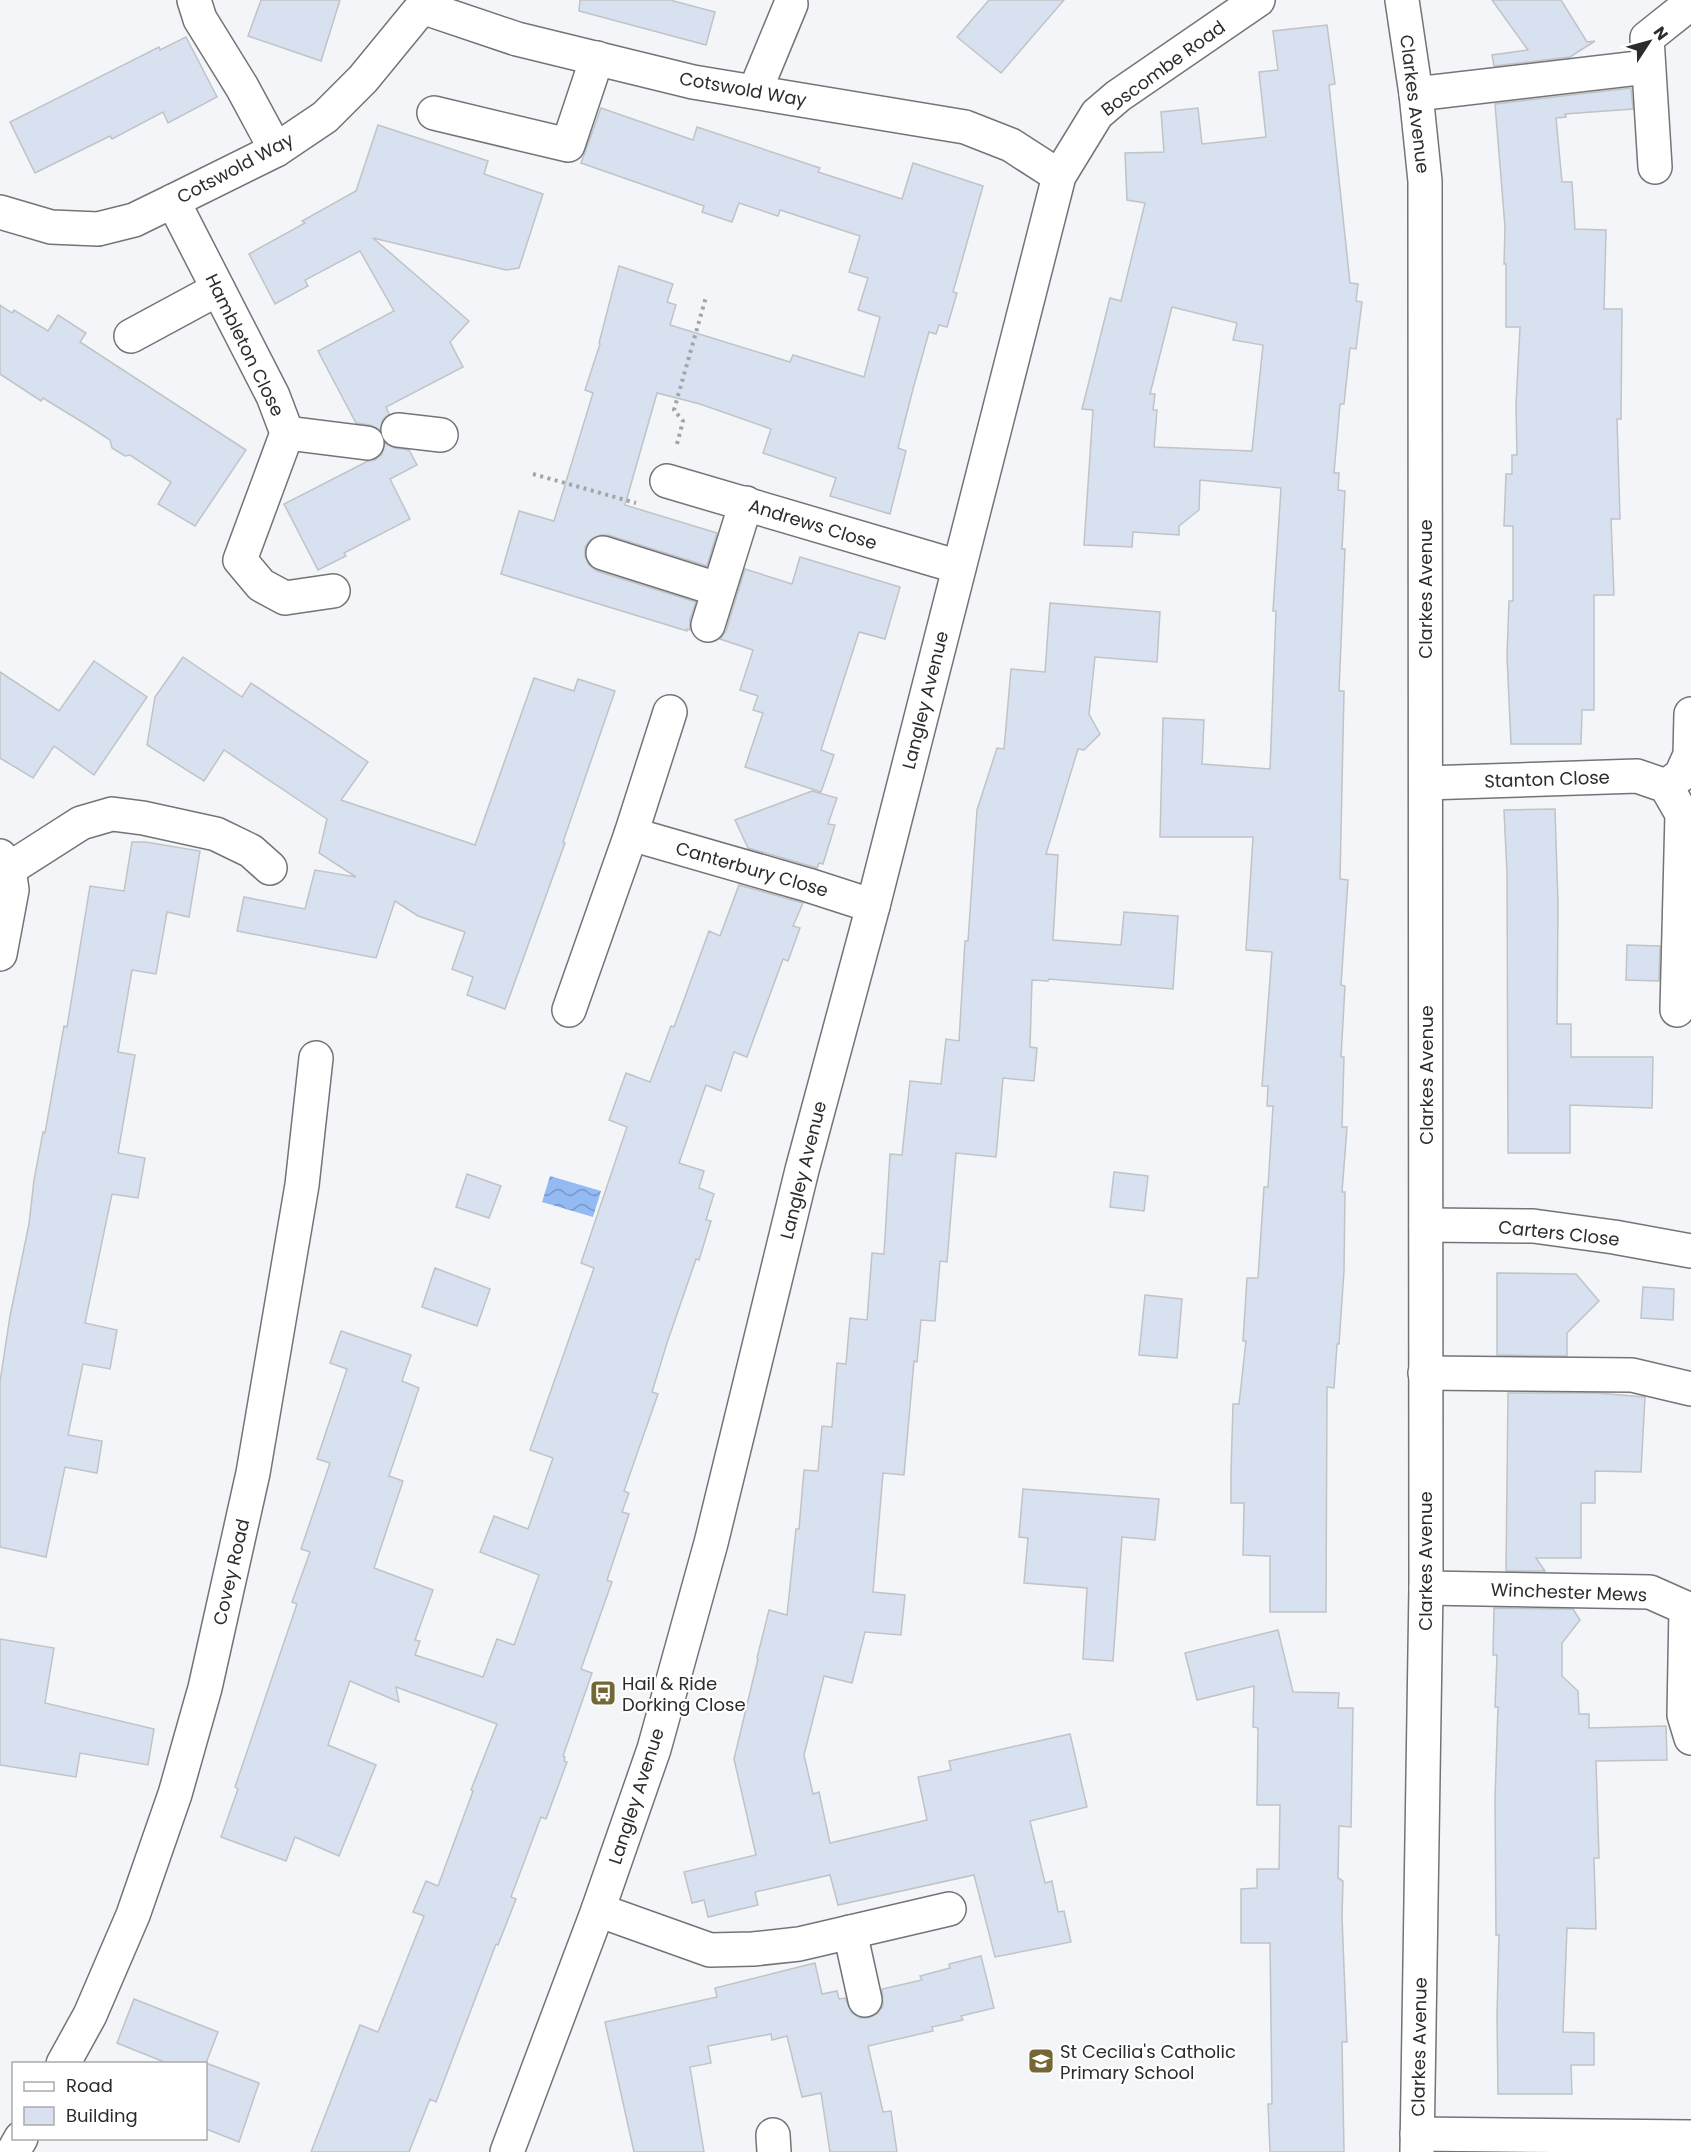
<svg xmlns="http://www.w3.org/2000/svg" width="1691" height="2152" font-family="Poppins,sans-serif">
  <defs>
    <pattern id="water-waves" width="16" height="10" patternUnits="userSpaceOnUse" patternTransform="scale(1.5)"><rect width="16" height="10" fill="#94baf4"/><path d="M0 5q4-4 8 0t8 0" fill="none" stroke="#7997c6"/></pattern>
  </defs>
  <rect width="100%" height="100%" fill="#f3f5f8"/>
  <polygon fill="url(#water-waves)" points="550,1176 601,1191 593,1217 542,1202"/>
  <g fill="#d7e1f0" stroke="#c1c3c6" stroke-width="1.5" fill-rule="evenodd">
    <polygon points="261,0 340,0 321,61 248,36"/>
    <polygon points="580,0 670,0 715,12 706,45 579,11"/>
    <polygon points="989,0 1064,0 1001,73 957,37"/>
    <polygon points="1492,0 1561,0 1587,42 1595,41 1570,57 1494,66 1492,55 1528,50"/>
    <path d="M 1327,25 L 1335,84 L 1329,85 L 1350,283 L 1358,284 L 1356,301 L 1362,302 L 1356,349 L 1350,348 L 1344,404 L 1340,404 L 1334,473 L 1339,473 L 1338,490 L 1345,491 L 1342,549 L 1345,549 L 1339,691 L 1344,691 L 1340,879 L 1348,880 L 1341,985 L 1345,986 L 1341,1057 L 1344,1057 L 1342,1127 L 1347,1127 L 1342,1192 L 1345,1192 L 1344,1271 L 1339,1344 L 1337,1344 L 1334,1388 L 1327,1387 L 1326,1612 L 1270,1612 L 1270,1556 L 1243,1555 L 1244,1503 L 1231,1503 L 1231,1472 L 1233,1404 L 1239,1404 L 1246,1341 L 1243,1341 L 1247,1278 L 1258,1278 L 1264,1187 L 1268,1187 L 1273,1106 L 1267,1106 L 1268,1086 L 1262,1086 L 1272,952 L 1246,950 L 1253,837 L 1160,837 L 1163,718 L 1204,720 L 1202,764 L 1270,769 L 1276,611 L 1273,611 L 1281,488 L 1200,480 L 1199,510 L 1179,526 L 1179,535 L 1133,532 L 1132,547 L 1084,545 L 1093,410 L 1082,409 L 1110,298 L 1121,301 L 1145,203 L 1127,200 L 1125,153 L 1164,152 L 1161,112 L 1198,108 L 1202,144 L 1266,137 L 1259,72 L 1278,70 L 1273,31 ZM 1172,307 L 1237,323 L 1233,340 L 1263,345 L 1252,451 L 1154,447 L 1157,410 L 1153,410 L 1155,394 L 1150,394 Z"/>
    <polygon points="186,37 217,97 168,123 163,112 112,139 110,136 35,173 10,122 159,47 160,50"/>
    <polygon points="1631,88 1633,109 1565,114 1566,117 1556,118 1562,182 1572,182 1575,229 1606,230 1604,309 1622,309 1621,419 1617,419 1620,519 1611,519 1614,595 1594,595 1594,710 1582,710 1581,744 1511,744 1507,656 1509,601 1513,601 1513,526 1504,526 1506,474 1512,474 1512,455 1517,455 1516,405 1520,327 1506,327 1506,264 1504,264 1505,227 1495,104"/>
    <polygon points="601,108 693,140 697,127 820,168 818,172 902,199 913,163 983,186 953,292 957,293 947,327 939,325 936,334 929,332 913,389 898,448 906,451 890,514 830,496 836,478 763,453 771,429 700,404 657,393 625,505 717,533 707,566 608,535 600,535 591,539 585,547 585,556 589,565 597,571 696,602 690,619 690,630 687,629 687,631 501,574 519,511 554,521 593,393 585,390 600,344 599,343 619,266 673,284 667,302 676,305 670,325 790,362 793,355 864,377 880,317 858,310 868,278 849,272 860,236 780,210 778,216 739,203 732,222 702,212 704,206 581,163"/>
    <polygon points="378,125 488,161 484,174 543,194 519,268 506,270 373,238 469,321 450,342 463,367 386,407 389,414 383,419 380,430 370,425 356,423 318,351 394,311 360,251 305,280 308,286 275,304 249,254 305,223 302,221 356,191"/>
    <polygon points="0,305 12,313 14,310 48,331 58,315 86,333 80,342 246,450 195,526 158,504 171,482 130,455 125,456 112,448 110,440 87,425 43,398 41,401 0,374"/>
    <polygon points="385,443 395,448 409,450 417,465 390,479 410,519 344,553 346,556 318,570 284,504 368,461 375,460 382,454"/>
    <polygon points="800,557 900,587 885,639 859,632 821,750 834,755 821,792 745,767 763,713 753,710 758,696 740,690 753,650 720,639 726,631 745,569 792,584"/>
    <polygon points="1050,603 1160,612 1157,662 1095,657 1089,714 1100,734 1084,750 1078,749 1046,854 1058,855 1053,940 1121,945 1124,912 1178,916 1173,989 1049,979 1048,981 1032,980 1030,1047 1037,1048 1034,1081 1003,1078 996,1157 956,1153 947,1262 940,1261 935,1321 921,1320 917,1362 914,1361 904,1475 883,1473 873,1592 905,1595 901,1635 865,1632 852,1683 824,1676 804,1755 813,1794 819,1792 830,1843 927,1820 918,1777 951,1770 949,1761 1070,1734 1087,1807 1030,1821 1045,1883 1052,1881 1058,1912 1064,1911 1071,1942 995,1957 974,1875 838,1905 830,1875 755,1892 758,1905 708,1917 704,1900 692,1903 684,1872 756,1855 734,1759 758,1659 757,1658 769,1610 787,1615 796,1529 799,1529 804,1470 818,1471 822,1426 832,1427 837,1363 846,1364 850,1318 867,1320 872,1253 884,1254 890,1154 902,1155 910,1081 941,1084 946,1039 959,1041 965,941 968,941 977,810 997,748 1004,749 1011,669 1045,672"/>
    <polygon points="183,657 242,697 251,683 368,762 341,800 475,845 534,678 574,691 578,679 615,691 563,842 565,843 505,1009 467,995 473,977 452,969 465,932 418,916 395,901 376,958 237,931 244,897 305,909 315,870 356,877 319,853 327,819 224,750 204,781 147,745 155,697"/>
    <polygon points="94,661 147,697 94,775 54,746 33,778 0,758 0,672 59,711"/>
    <polygon points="812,791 837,798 828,824 835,825 823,864 819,863 817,868 748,848 735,820"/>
    <polygon points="1555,809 1558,904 1557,1024 1571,1024 1571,1057 1653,1057 1652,1108 1570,1105 1570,1153 1508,1153 1507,873 1504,810"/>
    <polygon points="132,842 146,842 200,851 189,917 167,912 156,974 132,970 118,1052 135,1055 118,1153 145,1158 138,1198 112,1194 85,1323 117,1330 110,1369 83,1364 68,1435 102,1441 97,1473 65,1467 46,1557 0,1547 0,1382 10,1316 29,1224 34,1180 43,1132 45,1133 64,1026 67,1027 90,886 124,891"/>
    <polygon points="739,885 803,903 793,926 800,928 788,961 783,959 747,1057 734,1052 721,1091 706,1085 679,1163 704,1171 699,1188 714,1194 706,1220 711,1221 699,1260 696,1259 667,1343 652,1392 658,1394 624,1491 629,1493 622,1512 629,1514 607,1580 612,1582 581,1669 592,1673 563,1756 565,1757 564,1761 567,1762 546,1819 541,1817 511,1897 516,1899 498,1945 496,1944 436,2102 430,2099 409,2152 311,2152 360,2025 378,2032 424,1916 413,1912 426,1881 438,1886 473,1791 471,1790 497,1724 396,1687 399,1702 350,1681 328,1745 376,1765 339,1856 295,1837 286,1861 221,1837 238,1789 235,1787 297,1604 292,1602 310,1552 301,1549 330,1463 317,1459 347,1369 330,1363 341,1331 411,1355 402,1381 419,1388 389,1476 403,1481 374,1568 433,1590 415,1640 420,1641 415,1655 483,1677 497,1639 514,1645 539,1575 480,1552 494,1516 528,1529 553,1458 530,1450 594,1268 581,1263 627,1127 609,1120 626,1073 650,1082 671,1026 674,1027 709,931 720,936"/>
    <polygon points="1627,945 1660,946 1659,981 1626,980"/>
    <polygon points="1114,1172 1148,1176 1144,1211 1110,1207"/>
    <polygon points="467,1174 501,1186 489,1218 456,1207"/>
    <polygon points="435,1268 490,1289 477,1326 422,1307"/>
    <polygon points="1497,1273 1576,1274 1599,1301 1567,1333 1567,1356 1497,1355"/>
    <polygon points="1643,1287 1674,1289 1673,1320 1641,1318"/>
    <polygon points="1145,1295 1182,1299 1177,1358 1139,1355"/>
    <polygon points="1508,1393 1597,1393 1645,1397 1641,1472 1595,1471 1595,1503 1581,1503 1581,1558 1536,1558 1545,1571 1506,1571"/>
    <polygon points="1023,1489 1159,1499 1155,1540 1122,1537 1113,1661 1083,1659 1087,1588 1024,1583 1028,1538 1019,1537"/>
    <polygon points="1494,1608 1573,1609 1580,1620 1562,1643 1562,1676 1578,1691 1579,1714 1589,1714 1589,1728 1666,1726 1667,1760 1596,1761 1599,1858 1594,1858 1596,1929 1567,1928 1563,2032 1594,2033 1594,2065 1571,2065 1572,2094 1498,2094 1497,2016 1499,1935 1496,1935 1495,1798 1498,1707 1495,1707 1497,1655 1493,1655"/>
    <polygon points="1278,1630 1293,1692 1339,1693 1338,1708 1353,1708 1351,1827 1339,1826 1338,1878 1343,1881 1342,1917 1347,2042 1342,2042 1344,2152 1270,2152 1268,2104 1272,2104 1270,1943 1241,1943 1241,1889 1257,1888 1257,1869 1279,1869 1280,1805 1257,1805 1258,1728 1253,1727 1254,1686 1197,1700 1185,1653"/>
    <polygon points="0,1639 54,1648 45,1703 154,1729 148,1765 80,1753 76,1777 0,1765"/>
    <polygon points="981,1956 994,2008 961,2016 963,2020 932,2027 933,2031 868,2046 883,2112 891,2111 897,2152 830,2152 821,2093 802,2097 787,2036 772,2040 771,2034 708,2046 711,2063 690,2067 704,2152 634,2152 605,2022 717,1997 715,1988 815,1963 822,1994 837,1991 839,1999 845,1998 852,2013 860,2018 868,2018 877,2014 883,2006 882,1989 922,1980 920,1976 950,1968 949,1964"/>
    <polygon points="134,1999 218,2032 206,2063 259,2083 239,2142 206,2129 206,2064 169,2064 117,2043"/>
  </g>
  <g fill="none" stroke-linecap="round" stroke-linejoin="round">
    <defs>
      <g id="minor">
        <polyline points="194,0 200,19 242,87 276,150"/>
        <polyline points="1402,0 1416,94 1425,181 1426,1588 1417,2152"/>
        <polyline points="422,7 517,39 693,82 965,127 1011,145 1059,176"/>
        <polyline points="755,91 791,4"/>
        <polyline points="1416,94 1647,67"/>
        <polyline points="434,113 568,145 597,58"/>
        <polyline points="1655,167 1647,38 1691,3"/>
        <polyline points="173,201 273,396 287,433 240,560 261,585 285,598 333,591"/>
        <polyline points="0,212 51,227 98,229 134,220 173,201 276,150 325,117 363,79 422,7 423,0"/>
        <polyline points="131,336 218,289"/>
        <polyline points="398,430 441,435"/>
        <polyline points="287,433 367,443"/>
        <polyline points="667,481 959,567"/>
        <polyline points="603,553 717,589"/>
        <polyline points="708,625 746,503"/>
        <polyline points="1426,783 1637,776 1666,786 1682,814 1677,1010"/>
        <polyline points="1666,786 1681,775 1690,755 1691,714"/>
        <polyline points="631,834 808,885 873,906"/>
        <polyline points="0,856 9,869 12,890 0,954"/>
        <polyline points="9,869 81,823 112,814 143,818 216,834 251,851 270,868"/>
        <polyline points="569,1010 631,834 670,712"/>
        <polyline points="1426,1225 1533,1226 1614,1237 1691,1251"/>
        <polyline points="1425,1373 1632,1375 1691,1389"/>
        <polyline points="1426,1588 1650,1592 1686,1608 1684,1715 1691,1738"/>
        <polyline points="598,1910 710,1950 753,1949 799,1944 949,1909"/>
        <polyline points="850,1932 865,2000"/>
        <polyline points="63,2064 90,2015 133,1915 175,1794 205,1688 253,1473 302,1185 316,1058"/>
        <polyline points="1417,2134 1691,2137"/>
        <polyline points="773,2135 774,2152"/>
        <polyline points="13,2152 21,2138"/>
        <polyline points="507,2152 598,1910 654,1749 711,1543 802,1170 873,906 1059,176 1097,114 1118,96 1258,0"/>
      </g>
    </defs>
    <use href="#minor" stroke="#737477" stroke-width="36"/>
    <g stroke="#a3a4a6" stroke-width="4" stroke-dasharray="3 4.5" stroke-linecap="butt">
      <polyline points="677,444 683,421 674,410 706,297"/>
      <polyline points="533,474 636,503"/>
    </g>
    <use href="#minor" stroke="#fff" stroke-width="33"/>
  </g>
  <defs>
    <symbol id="bus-square" viewBox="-11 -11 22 22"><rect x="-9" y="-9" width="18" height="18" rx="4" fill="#736835" stroke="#fff"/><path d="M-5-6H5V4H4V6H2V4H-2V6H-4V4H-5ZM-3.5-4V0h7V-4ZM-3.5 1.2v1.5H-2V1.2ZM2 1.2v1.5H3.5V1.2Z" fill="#fff"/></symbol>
    <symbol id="school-square" viewBox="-11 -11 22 22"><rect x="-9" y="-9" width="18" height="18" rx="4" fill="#736835" stroke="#fff"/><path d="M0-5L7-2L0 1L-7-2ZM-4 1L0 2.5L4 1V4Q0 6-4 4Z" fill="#fff"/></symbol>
  </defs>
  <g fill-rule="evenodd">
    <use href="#bus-square" x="588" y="1678" width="30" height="30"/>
    <use href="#school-square" x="1026" y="2046" width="30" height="30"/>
  </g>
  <g text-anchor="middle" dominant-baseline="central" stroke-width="4.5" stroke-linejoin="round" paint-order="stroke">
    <g font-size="18" fill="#2c2c2d" stroke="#fff">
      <text transform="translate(1163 68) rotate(-36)">Boscombe Road</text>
      <text transform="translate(743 89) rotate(10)">Cotswold Way</text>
      <text transform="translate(1415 104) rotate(83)">Clarkes Avenue</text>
      <text transform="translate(235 168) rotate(-28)">Cotswold Way</text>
      <text transform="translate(245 345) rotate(64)">Hambleton Close</text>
      <text transform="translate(813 524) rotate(17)">Andrews Close</text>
      <text transform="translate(1425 589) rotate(-90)">Clarkes Avenue</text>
      <text transform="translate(925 700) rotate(-76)">Langley Avenue</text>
      <text transform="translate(1547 779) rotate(-2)">Stanton Close</text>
      <text transform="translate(752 869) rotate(16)">Canterbury Close</text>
      <text transform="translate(1426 1075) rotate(-90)">Clarkes Avenue</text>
      <text transform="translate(803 1170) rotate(-76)">Langley Avenue</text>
      <text transform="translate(1559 1233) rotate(6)">Carters Close</text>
      <text transform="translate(1425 1561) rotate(-90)">Clarkes Avenue</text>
      <text transform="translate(231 1572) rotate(-77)">Covey Road</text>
      <text transform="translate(1569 1592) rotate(2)">Winchester Mews</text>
      <text transform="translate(636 1796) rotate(-72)">Langley Avenue</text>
      <text transform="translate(1419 2047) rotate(-89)">Clarkes Avenue</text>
    </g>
    <g font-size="18" fill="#2c2c2d" stroke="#fff" text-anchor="start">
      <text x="622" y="1683">Hail &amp; Ride<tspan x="622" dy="21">Dorking Close</tspan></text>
      <text x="1060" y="2051">St Cecilia's Catholic<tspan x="1060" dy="21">Primary School</tspan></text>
    </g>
  </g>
  <rect x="12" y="2062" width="195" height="78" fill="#ffffff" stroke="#ababab" stroke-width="1.5"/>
  <rect x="24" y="2082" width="30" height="9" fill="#ffffff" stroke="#ababab" stroke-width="1.5"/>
  <text x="66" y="2092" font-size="18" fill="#2c2c2d">Road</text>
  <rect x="24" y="2107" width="30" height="18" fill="#d7e1f0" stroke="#ababab" stroke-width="1.5"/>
  <text x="66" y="2122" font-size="18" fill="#2c2c2d">Building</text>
  <g transform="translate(1649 42) rotate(54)" stroke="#ffffff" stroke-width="4.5" paint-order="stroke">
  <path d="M0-4.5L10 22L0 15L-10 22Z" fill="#2c2c2d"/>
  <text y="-9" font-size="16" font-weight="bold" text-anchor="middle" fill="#2c2c2d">N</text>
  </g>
</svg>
